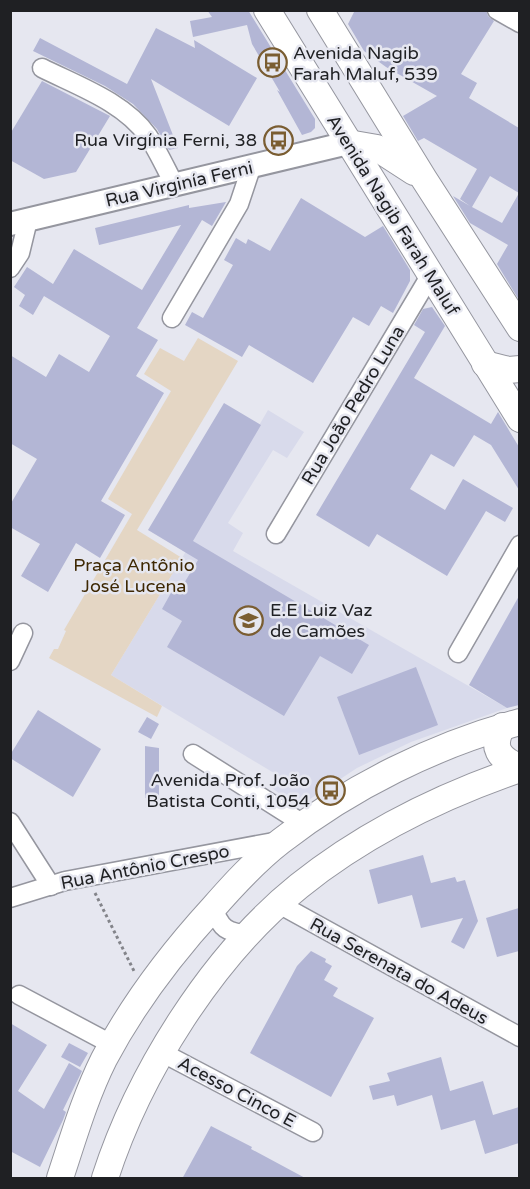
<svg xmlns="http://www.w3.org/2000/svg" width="530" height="1189" font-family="'Varela Round',sans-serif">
  <rect width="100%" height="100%" fill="#e6e7f0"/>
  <polygon fill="#d8daeb" points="268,410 304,432 287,458 273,450 228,523 243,533 233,551 507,708 411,742 357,768 298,807 272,788 279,776 111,675 185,553"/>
  <polygon fill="#e4d6c4" points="198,338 238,361 137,530 182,558 111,675 162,706 157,717 49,658 54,649 58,649 66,631 64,630 132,514 108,499 171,391 144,374 160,348 184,361"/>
  <g fill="#b3b6d5" fill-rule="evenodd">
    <polygon points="207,10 248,10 315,119 315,128 311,132 302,135 277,90 280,92 252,44 247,25 193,37 190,21 212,17"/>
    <path d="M 355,10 L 486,10 L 488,16 L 494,21 L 461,74 L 477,83 L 469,98 L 519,128 L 519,300 L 497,264 L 508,245 L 470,223 L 453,196 L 470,206 L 460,199 L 477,169 L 424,138 L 418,141 L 403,116 L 437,96 L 386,67 L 364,51 L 348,24 ZM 490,176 L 519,193 L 502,223 L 472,207 Z"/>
    <polygon points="156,28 195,48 194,40 257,78 229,126 151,79 178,148 169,150 157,129 133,104 105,86 33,51 40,38 127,84"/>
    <polygon points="42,81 110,116 76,172 44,179 10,160 10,134"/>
    <polygon points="301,198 365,237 383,226 410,270 410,281 393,313 381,306 369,326 353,317 313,383 249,345 242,357 185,325 192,312 203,318 233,265 224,260 236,238 246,244 248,239 270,251"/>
    <polygon points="226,202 212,226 202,220 137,328 158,340 136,376 164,393 101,501 125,515 100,558 76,543 48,592 21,576 40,544 10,527 10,505 37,459 10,443 10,355 46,377 59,354 89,372 110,336 44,296 33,315 19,306 25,295 14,287 27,267 53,284 74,249 142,290 181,225 99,245 95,228 189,205 189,208"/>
    <polygon points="432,307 445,326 414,378 491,424 498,412 519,447 519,490 491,445 474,435 454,467 431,454 410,489 445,510 463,479 513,508 505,522 486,511 447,576 377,534 369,547 316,515 425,332 414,325 423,309"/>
    <polygon points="224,403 261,425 193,541 369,645 352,674 320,656 284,716 167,647 182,621 162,609 177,582 183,585 198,560 148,530"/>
    <polygon points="519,596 519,705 507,708 469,685"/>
    <polygon points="416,667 438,725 359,755 337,697"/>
    <polygon points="38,710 101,749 73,797 10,758 10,755"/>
    <polygon points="147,717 159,724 151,739 138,732"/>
    <polygon points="145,746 159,748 159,798 145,798"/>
    <polygon points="423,855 431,883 455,877 457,882 465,880 478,921 464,949 451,942 463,918 421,928 412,895 378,904 369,870"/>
    <polygon points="519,908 519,951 497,957 486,918"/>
    <polygon points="311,951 326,959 325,962 332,966 324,980 338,988 333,996 374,1018 331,1097 250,1053 297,966"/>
    <polygon points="10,1023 47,1045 18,1091 44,1109 69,1063 82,1071 63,1110 66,1112 63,1120 40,1167 10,1151"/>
    <polygon points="69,1043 88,1053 80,1067 61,1057"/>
    <polygon points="441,1057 450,1091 483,1081 493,1115 519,1107 519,1143 485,1154 475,1120 441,1130 432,1095 397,1106 394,1095 373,1100 369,1086 390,1081 387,1073"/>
    <polygon points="211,1126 252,1147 251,1149 307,1179 182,1179"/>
  </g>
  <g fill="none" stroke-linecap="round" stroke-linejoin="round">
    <defs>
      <g id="minor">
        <polyline points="497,10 520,23"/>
        <path d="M 42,68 C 78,86 124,102 148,136 C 158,151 166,169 175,186"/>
        <polyline points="10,268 20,253 28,220"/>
        <polyline points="172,318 239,204 251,168"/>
        <polyline points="276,534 430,276"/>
        <polyline points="458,653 520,545"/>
        <polyline points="10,661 23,633"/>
        <polyline points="193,754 305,825"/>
        <polyline points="10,822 51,886"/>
        <polyline points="10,898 65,881 279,841"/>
        <polyline points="279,904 520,1037"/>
        <path d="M 213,908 C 221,929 226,932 249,935"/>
        <polyline points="19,995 113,1045"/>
        <polyline points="161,1052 313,1132"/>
      </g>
      <polyline id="tertiary" points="10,224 348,143"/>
      <g id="secondary">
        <polyline points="267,10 520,419"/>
        <polyline points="320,10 424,179 520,328"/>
        <polyline points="348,143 377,148 414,172"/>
        <polyline points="485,364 508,370 520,369"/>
        <path d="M 503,726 C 490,747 499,759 520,767"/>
        <path d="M 60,1178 C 73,1139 85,1097 104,1059 C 133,1004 171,954 213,908 C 234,884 255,861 281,841 C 350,787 435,745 520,722"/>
        <path d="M 105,1178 C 139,1073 212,956 299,886 C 365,833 441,796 520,769"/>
      </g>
    </defs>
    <use href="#minor" stroke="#95969f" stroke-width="21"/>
    <use href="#tertiary" stroke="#95969f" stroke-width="26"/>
    <use href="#secondary" stroke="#95969f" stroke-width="28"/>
    <polyline stroke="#83848a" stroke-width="3" stroke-dasharray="3 3" stroke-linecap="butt" points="95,893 134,971"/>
    <use href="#minor" stroke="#fff" stroke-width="18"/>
    <use href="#tertiary" stroke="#fff" stroke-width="22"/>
    <use href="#secondary" stroke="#fff" stroke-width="26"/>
  </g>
  <defs>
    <symbol id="bus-ring" viewBox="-11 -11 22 22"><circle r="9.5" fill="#e6e7f0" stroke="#7a5d31" stroke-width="1.5"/><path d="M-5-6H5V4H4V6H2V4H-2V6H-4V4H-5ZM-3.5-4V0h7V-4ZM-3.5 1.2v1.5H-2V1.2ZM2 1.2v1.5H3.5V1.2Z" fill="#7a5d31"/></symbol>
    <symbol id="school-ring" viewBox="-11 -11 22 22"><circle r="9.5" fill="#e6e7f0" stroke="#7a5d31" stroke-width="1.5"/><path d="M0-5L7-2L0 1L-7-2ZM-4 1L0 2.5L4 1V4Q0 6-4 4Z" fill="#7a5d31"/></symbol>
  </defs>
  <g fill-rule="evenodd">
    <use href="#bus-ring" x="256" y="46" width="33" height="33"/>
    <use href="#bus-ring" x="262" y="124" width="33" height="33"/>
    <use href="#school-ring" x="232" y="604" width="33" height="33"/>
    <use href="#bus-ring" x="314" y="774" width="33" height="33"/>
  </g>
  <g text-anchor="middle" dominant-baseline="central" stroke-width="5" stroke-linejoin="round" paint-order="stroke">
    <g font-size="18" fill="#1f2023" stroke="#e6e7f0" text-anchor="start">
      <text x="293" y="53">Avenida Nagib<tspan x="293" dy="21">Farah Maluf, 539</tspan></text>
      <text x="257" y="140" text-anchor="end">Rua Virgínia Ferni, 38</text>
      <text x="270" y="610">E.E Luiz Vaz<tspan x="270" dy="21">de Camões</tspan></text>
      <text x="310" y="780" text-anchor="end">Avenida Prof. João<tspan x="310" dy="21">Batista Conti, 1054</tspan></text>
    </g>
    <g font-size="18" fill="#1f2023" stroke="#e6e7f0">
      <text transform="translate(179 184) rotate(-13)">Rua Virginía Ferni</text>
      <text transform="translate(393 215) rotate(58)">Avenida Nagib Farah Maluf</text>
      <text transform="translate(353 405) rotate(-59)">Rua João Pedro Luna</text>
      <text transform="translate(145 867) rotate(-11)">Rua Antônio Crespo</text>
      <text transform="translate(399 971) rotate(29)">Rua Serenata do Adeus</text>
      <text transform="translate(237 1092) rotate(28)">Acesso Cinco E</text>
    </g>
    <g font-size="18" fill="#3e2803" stroke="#e6e7f0">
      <text x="134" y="565">Praça Antônio<tspan x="134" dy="21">José Lucena</tspan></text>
    </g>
  </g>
  <rect width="530" height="1189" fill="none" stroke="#1f2023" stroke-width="24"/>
</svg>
